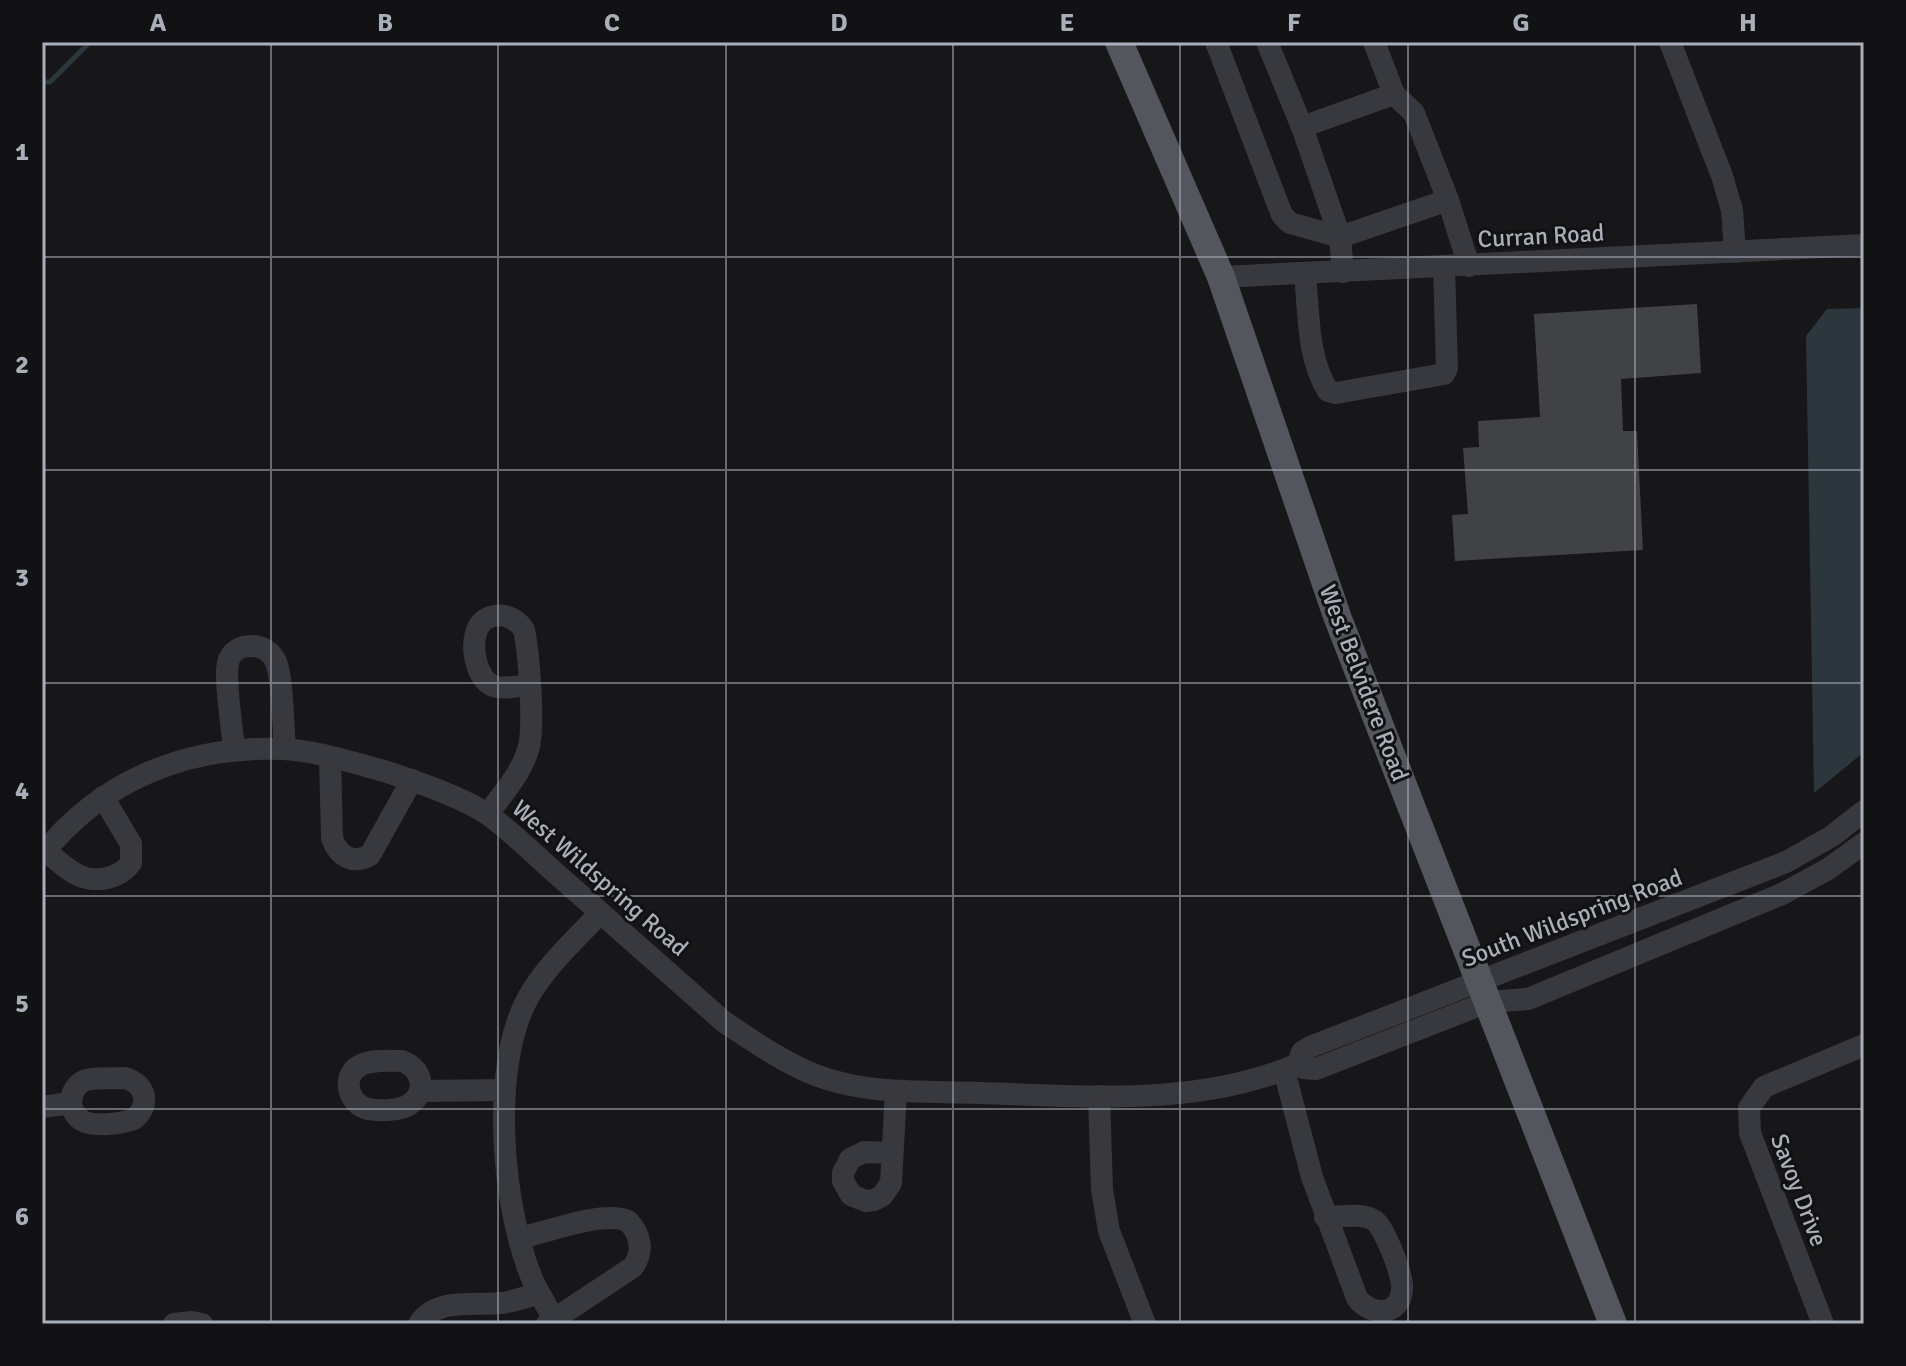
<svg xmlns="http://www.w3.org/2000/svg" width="1906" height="1366" font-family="Signika,sans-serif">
  <rect width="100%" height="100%" fill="#171719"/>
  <polygon fill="#2c373d" points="1864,308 1864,752 1814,793 1806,336 1827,309"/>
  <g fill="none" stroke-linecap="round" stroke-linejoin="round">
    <polyline stroke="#2c373d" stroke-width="5" points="42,82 50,82 90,42"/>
  </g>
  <polygon fill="#414246" points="1697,304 1701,373 1621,379 1623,431 1637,431 1643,550 1455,561 1452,515 1468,514 1463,448 1479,447 1478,421 1540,417 1534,314"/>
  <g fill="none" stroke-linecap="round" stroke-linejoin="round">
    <g stroke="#38393e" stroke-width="22">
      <polyline points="1216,42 1282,215 1290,223 1340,237"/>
      <polyline points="1267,42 1302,127 1340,237"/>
      <polyline points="1670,42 1722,176 1732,210 1735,252"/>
      <polyline points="1302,127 1394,94"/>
      <polyline points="1448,200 1469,266"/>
      <polyline points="1343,272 1340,237 1448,200 1414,113 1394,94 1374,42"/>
      <path d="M 1305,275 C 1309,312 1307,358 1328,391 L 1336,393 L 1444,374 L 1447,368 L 1444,267"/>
      <polyline points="1221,277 1864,245"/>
      <path d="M 234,751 C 233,732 224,679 228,663 C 233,640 268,641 276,662 C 283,679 283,728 285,749"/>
      <path d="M 330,757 L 332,838 C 338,856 353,865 370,855 L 412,780"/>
      <path d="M 488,814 C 502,794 521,774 528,750 C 535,729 529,654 524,630 C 513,611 483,609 476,633 C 471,650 477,683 497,687 C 507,689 519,686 528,685"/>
      <path d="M 42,848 C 53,856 65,869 78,875 C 96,884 120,878 131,863 L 131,844 L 103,797"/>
      <path d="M 42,855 C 101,780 188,745 283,749 C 317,751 351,762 384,771 C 412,780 467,799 490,816 C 517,836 542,862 568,884 C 620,930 671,975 723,1021 C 753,1041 784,1063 818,1076 C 869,1095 926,1091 980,1093 C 1086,1096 1199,1107 1298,1064"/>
      <path d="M 402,1061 C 421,1068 429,1091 410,1104 C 401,1111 378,1111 368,1109 C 348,1104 341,1077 359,1066 C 371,1059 389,1061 402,1061 Z"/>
      <polyline points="1298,1064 1302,1052 1310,1047 1786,862 1832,836 1864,811"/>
      <polyline points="1298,1064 1303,1068 1316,1069 1488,1002 1528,999 1782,894 1828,869 1864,843"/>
      <path d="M 1284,1070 L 1312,1177 L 1357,1298 C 1370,1316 1400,1317 1402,1290 C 1404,1277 1385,1229 1375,1221 C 1362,1212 1340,1217 1325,1217"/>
      <path d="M 125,1078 C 146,1084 151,1105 134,1119 C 121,1124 95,1127 83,1121 C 66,1112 68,1087 86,1080 C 97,1077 113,1079 125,1078 Z"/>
      <polyline points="420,1091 505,1090"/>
      <polyline points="1099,1096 1102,1189 1109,1231 1145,1324"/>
      <polyline points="42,1107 71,1103"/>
      <polyline points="892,1153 864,1152 850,1159 843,1173 843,1181 851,1195 866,1201 874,1200 882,1196 891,1183 896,1091"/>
      <path d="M 520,1238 C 547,1232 604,1210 628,1221 C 641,1235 644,1251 633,1267 L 547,1324"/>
      <polyline points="174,1324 192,1322 202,1324"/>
      <path d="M 419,1324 C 436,1297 475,1306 502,1303 C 515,1301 527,1297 539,1293"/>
      <path d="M 557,1324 C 549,1310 540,1296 533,1281 C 502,1208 489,1066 529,996 C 547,965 576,939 600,913"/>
      <polyline points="1823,1324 1750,1133 1749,1108 1764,1087 1864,1045"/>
    </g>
    <polyline stroke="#54565d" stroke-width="28" points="1119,42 1221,277 1337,616 1613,1324"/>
  </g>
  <path fill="none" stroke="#a9afb9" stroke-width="2" stroke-opacity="0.55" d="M 271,42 L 271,1324M 498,42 L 498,1324M 726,42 L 726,1324M 953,42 L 953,1324M 1180,42 L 1180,1324M 1408,42 L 1408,1324M 1635,42 L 1635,1324M 42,257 L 1864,257M 42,470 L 1864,470M 42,683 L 1864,683M 42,896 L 1864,896M 42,1109 L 1864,1109"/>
  <g text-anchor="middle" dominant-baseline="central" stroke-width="6" stroke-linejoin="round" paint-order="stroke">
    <g font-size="24" fill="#a9afb9" stroke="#121214">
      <text transform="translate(1541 236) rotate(-3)">Curran Road</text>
      <text transform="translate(1364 683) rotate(69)">West Belvidere Road</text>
      <text transform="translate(600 878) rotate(41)">West Wildspring Road</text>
      <text transform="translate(1572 918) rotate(-21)">South Wildspring Road</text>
      <text transform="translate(1799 1190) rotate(69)">Savoy Drive</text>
    </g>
  </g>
  <rect width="1906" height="1366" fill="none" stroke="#121214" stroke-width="88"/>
  <rect x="44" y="44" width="1818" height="1278" fill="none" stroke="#a9afb9" stroke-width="3"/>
  <g font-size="26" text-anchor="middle" font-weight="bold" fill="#a9afb9">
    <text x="158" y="31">A</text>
    <text x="385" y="31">B</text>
    <text x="612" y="31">C</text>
    <text x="839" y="31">D</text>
    <text x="1067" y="31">E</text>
    <text x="1294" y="31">F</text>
    <text x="1521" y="31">G</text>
    <text x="1748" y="31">H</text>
    <text x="22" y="160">1</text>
    <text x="22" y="373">2</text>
    <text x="22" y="586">3</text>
    <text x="22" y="799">4</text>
    <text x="22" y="1012">5</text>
    <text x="22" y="1225">6</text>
  </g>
</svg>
